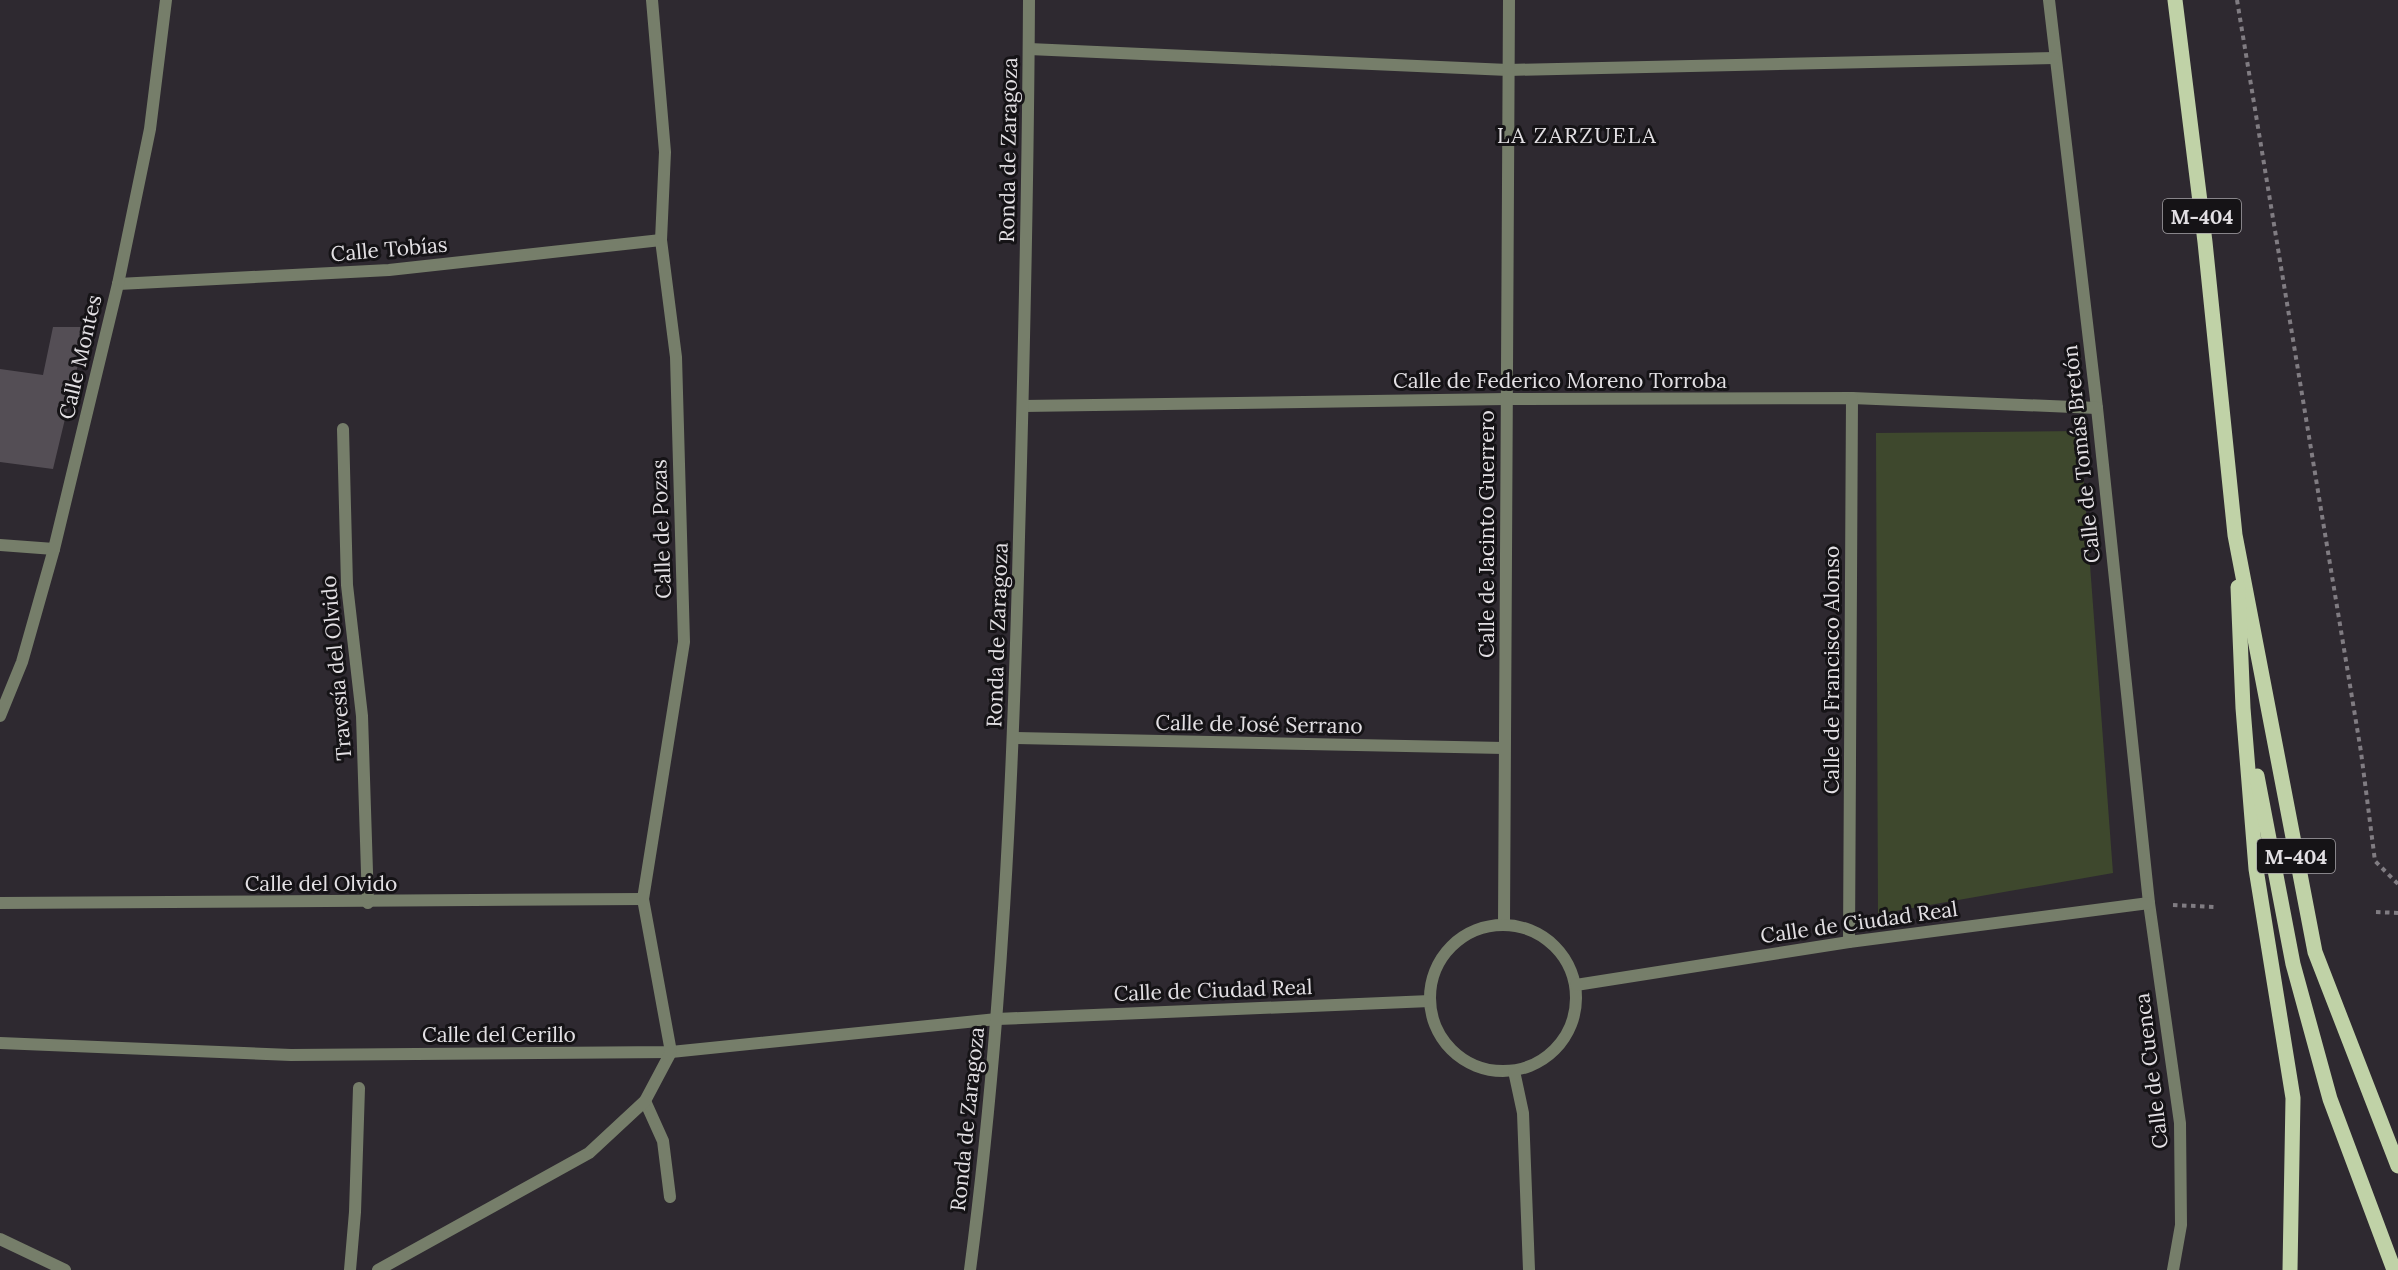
<svg xmlns="http://www.w3.org/2000/svg" width="2398" height="1270" font-family="Lora,serif">
  <rect width="100%" height="100%" fill="#2e2930"/>
  <polygon fill="#3e482d" points="2080,431 2113,873 1878,914 1876,433"/>
  <polygon fill="#544e55" points="53,327 87,327 53,469 0,462 0,369 43,375"/>
  <g fill="none" stroke-linecap="round" stroke-linejoin="round">
    <g stroke="#807c82" stroke-width="4" stroke-dasharray="4.5 4.5" stroke-linecap="butt">
      <polyline points="2237,0 2361,752 2375,861 2398,884"/>
      <polyline points="2173,905 2215,907"/>
      <polyline points="2376,912 2398,913"/>
    </g>
    <g stroke="#767e6a" stroke-width="12">
      <polyline points="343,429 347,585 362,716 368,903"/>
      <polyline points="645,1101 663,1141 670,1197"/>
    </g>
    <g stroke="#767e6a" stroke-width="12">
      <polyline points="2049,0 2097,408 2149,903 2180,1123 2181,1225 2173,1270"/>
      <polyline points="1029,49 1508,70 2054,58"/>
      <polyline points="118,284 389,270 661,240"/>
      <polyline points="1023,406 1506,399 1852,398 2097,408"/>
      <polyline points="0,545 54,549"/>
      <polyline points="0,716 22,662 54,549 118,284 150,129 166,0"/>
      <polyline points="1014,738 1504,748"/>
      <polyline points="0,903 643,899"/>
      <polyline points="1504,924 1509,0"/>
      <circle cx="1503" cy="998" r="73"/>
      <polyline points="1849,942 1852,398"/>
      <polyline points="1576,985 1849,942 2149,903"/>
      <polyline points="0,1043 291,1055 671,1052 997,1019 1430,1001"/>
      <polyline points="1514,1071 1523,1113 1529,1270"/>
      <polyline points="350,1270 355,1212 359,1088"/>
      <polyline points="378,1270 589,1153 645,1101 671,1052 643,899 684,642 676,357 661,240 665,152 652,0"/>
      <path d="M 970,1270 C 1002,1027 1013,782 1019,537 C 1024,358 1028,179 1029,0"/>
    </g>
    <polyline stroke="#767e6a" stroke-width="12" points="0,1239 65,1270"/>
    <g stroke="#c0d2a7" stroke-width="15">
      <polyline points="2175,0 2205,242 2235,535 2315,952 2398,1166"/>
      <polyline points="2238,587 2243,708 2256,869 2293,1098 2290,1270"/>
      <polyline points="2257,776 2293,964 2330,1099 2394,1270"/>
    </g>
  </g>
  <g text-anchor="middle" dominant-baseline="central" stroke-width="6" stroke-linejoin="round" paint-order="stroke">
    <g fill="#151316" stroke="#a5a2a6" stroke-width="1.5">
      <rect x="2163" y="199" width="78" height="34" rx="4.5"/>
      <rect x="2257" y="839" width="78" height="34" rx="4.5"/>
    </g>
    <g font-size="20" font-weight="bold" fill="#e3e0e4">
      <text x="2202" y="216">M-404</text>
      <text x="2296" y="856">M-404</text>
    </g>
    <g font-size="21" fill="#e3e0e4" stroke="#151316">
      <text transform="translate(1008 150) rotate(-89)">Ronda de Zaragoza</text>
      <text transform="translate(389 249) rotate(-5)">Calle Tobías</text>
      <text transform="translate(80 357) rotate(-77)">Calle Montes</text>
      <text x="1560" y="380">Calle de Federico Moreno Torroba</text>
      <text transform="translate(2081 454) rotate(-96)">Calle de Tomás Bretón</text>
      <text transform="translate(661 529) rotate(-92)">Calle de Pozas</text>
      <text transform="translate(1486 534) rotate(-90)">Calle de Jacinto Guerrero</text>
      <text transform="translate(997 635) rotate(-88)">Ronda de Zaragoza</text>
      <text transform="translate(336 668) rotate(-95)">Travesía del Olvido</text>
      <text transform="translate(1831 670) rotate(-90)">Calle de Francisco Alonso</text>
      <text transform="translate(1259 724) rotate(1)">Calle de José Serrano</text>
      <text x="321" y="883">Calle del Olvido</text>
      <text transform="translate(1859 922) rotate(-8)">Calle de Ciudad Real</text>
      <text transform="translate(1213 990) rotate(-2)">Calle de Ciudad Real</text>
      <text x="499" y="1034">Calle del Cerillo</text>
      <text transform="translate(2151 1071) rotate(-97)">Calle de Cuenca</text>
      <text transform="translate(967 1119) rotate(-84)">Ronda de Zaragoza</text>
    </g>
    <g font-size="22" letter-spacing="1.5" fill="#e3e0e4" stroke="#151316">
      <text x="1577" y="135">LA ZARZUELA</text>
    </g>
  </g>
</svg>
